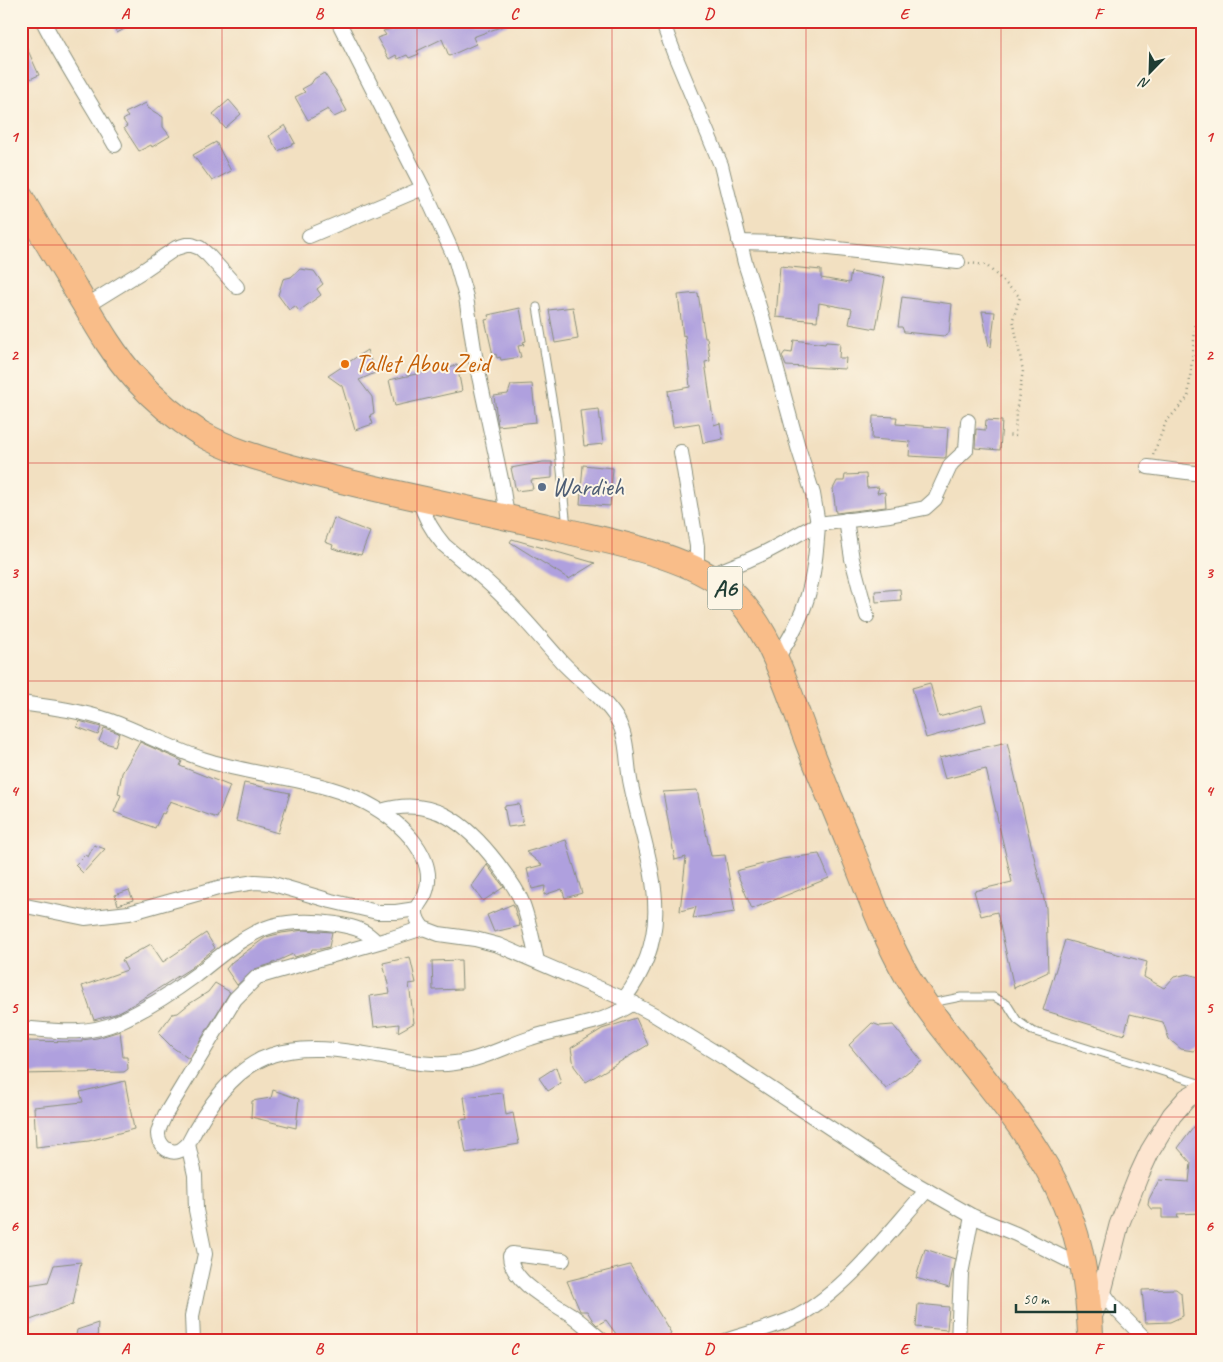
<svg xmlns="http://www.w3.org/2000/svg" width="1223" height="1362" font-family="Caveat,sans-serif">
  <rect width="100%" height="100%" fill="#fcf5e5"/>
  <filter id="ink" filterUnits="userSpaceOnUse"><feTurbulence type="fractalNoise" baseFrequency=".02" numOctaves="2"/><feDisplacementMap in="SourceGraphic" scale="10" xChannelSelector="R" yChannelSelector="G"/><feConvolveMatrix kernelMatrix="1 2 1 2 8 2 1 2 1" color-interpolation-filters="sRGB"/></filter>
  <filter id="wash" filterUnits="userSpaceOnUse"><feTurbulence type="fractalNoise" baseFrequency=".0096" numOctaves="4" result="noise"/><feDisplacementMap in="SourceGraphic" scale="20" xChannelSelector="R" yChannelSelector="G"/><feGaussianBlur stdDeviation="1.12" result="paint"/><feColorMatrix in="noise" values="0 0 0 0 0 0 0 0 0 0 0 0 0 0 0 0 0 1.4 0 .05"/><feComposite in="paint" operator="in"/></filter>
  <g filter="url(#wash)">
    <rect width="100%" height="100%" fill="#f2e0c1"/>
    <g id="blocks">
      <g fill="#afa0de">
        <polygon points="111,21 139,21 117,33"/>
        <polygon points="396,21 402,23 408,21 514,22 473,37 476,44 449,56 442,39 417,51 419,54 409,58 407,55 398,59 396,55 389,59 377,38 386,35 383,31 391,29 389,24"/>
        <polygon points="21,35 39,75 21,83"/>
        <polygon points="324,73 336,91 347,111 334,117 328,109 308,120 295,97 305,92 302,89 311,84 314,79"/>
        <polygon points="229,100 241,114 225,128 213,114"/>
        <polygon points="146,103 148,108 163,117 163,127 170,136 152,147 151,145 139,151 124,128 127,126 123,120 128,117 125,113"/>
        <polygon points="285,125 295,143 278,151 269,136"/>
        <polygon points="216,142 231,171 212,181 193,155"/>
        <polygon points="780,266 821,270 821,278 849,283 851,272 885,278 876,329 849,324 852,309 819,303 817,321 776,317"/>
        <polygon points="300,269 314,271 323,284 317,289 321,295 299,311 295,306 289,310 278,295 283,279 291,277"/>
        <polygon points="698,293 705,338 707,338 710,361 705,362 714,425 720,423 723,439 703,443 699,423 673,427 668,391 690,387 689,378 690,378 685,335 683,336 678,295"/>
        <polygon points="902,297 952,304 949,333 944,336 904,332 902,327 898,327"/>
        <polygon points="573,307 578,339 555,343 549,310"/>
        <polygon points="520,308 526,341 523,342 524,345 518,346 521,357 501,360 500,357 497,358 496,354 493,355 485,320 489,319 488,315"/>
        <polygon points="982,311 995,312 991,347 989,347"/>
        <polygon points="794,340 825,344 826,342 840,343 839,358 846,358 845,369 786,366 782,356 785,352 792,353"/>
        <polygon points="367,350 375,373 359,380 372,397 374,413 370,415 373,424 355,430 342,386 328,376"/>
        <polygon points="457,365 462,391 395,406 389,380"/>
        <polygon points="532,384 536,422 498,426 494,396 508,394 511,385"/>
        <polygon points="599,409 603,444 584,446 580,411"/>
        <polygon points="873,416 897,417 896,424 948,428 946,457 944,458 909,456 910,442 872,439"/>
        <polygon points="986,420 1002,421 1000,450 975,448 976,429 985,430"/>
        <polygon points="543,462 552,462 552,478 531,480 533,489 516,491 511,468"/>
        <polygon points="583,465 613,468 610,506 580,504"/>
        <polygon points="866,474 867,488 879,487 877,493 885,492 886,507 836,513 833,489 837,481 844,481 845,475"/>
        <polygon points="334,518 370,532 361,555 338,550 332,548 333,545 325,542"/>
        <polygon points="512,539 595,563 569,579 510,542"/>
        <polygon points="900,589 901,600 876,602 875,591"/>
        <polygon points="930,683 939,717 982,705 986,721 926,738 912,688"/>
        <polygon points="79,721 101,727 98,735 77,727"/>
        <polygon points="104,728 119,733 115,746 99,741"/>
        <polygon points="140,742 182,761 180,766 230,786 217,818 170,801 164,814 162,813 155,828 114,812 121,795 118,794 122,773"/>
        <polygon points="1007,742 1046,908 1048,972 1014,988 997,912 981,916 974,891 1012,882 986,769 945,779 939,758"/>
        <polygon points="244,783 290,793 278,833 236,821"/>
        <polygon points="697,790 711,856 725,855 735,912 693,918 696,907 680,911 686,857 675,860 663,792"/>
        <polygon points="519,804 523,825 508,827 504,806"/>
        <polygon points="566,840 582,893 565,898 562,889 544,895 545,886 532,889 527,869 542,865 526,852"/>
        <polygon points="94,845 105,849 83,873 75,865 85,855 88,857"/>
        <polygon points="819,854 829,878 752,909 736,871 782,859"/>
        <polygon points="487,865 504,887 483,901 472,886"/>
        <polygon points="129,890 133,900 118,905 115,895"/>
        <polygon points="513,904 520,926 494,932 487,915"/>
        <polygon points="304,930 332,932 329,947 321,949 312,949 311,952 295,957 293,954 271,964 255,969 237,985 226,969 232,962 266,937 282,933"/>
        <polygon points="206,933 215,948 191,968 134,1004 115,1014 94,1020 82,986 127,970 122,960 151,944 163,962"/>
        <polygon points="1065,940 1147,962 1144,977 1164,988 1174,977 1188,974 1202,978 1202,1046 1193,1051 1181,1049 1169,1039 1163,1022 1130,1014 1124,1035 1043,1010"/>
        <polygon points="410,957 416,983 409,984 414,1023 398,1032 399,1024 374,1027 370,996 390,993 383,963"/>
        <polygon points="461,960 462,989 433,990 432,961"/>
        <polygon points="215,983 230,992 189,1059 172,1047 158,1033 172,1014 178,1013 189,1004 208,992"/>
        <polygon points="636,1018 648,1045 586,1082 574,1066 571,1048 602,1029"/>
        <polygon points="872,1023 880,1026 893,1025 922,1061 886,1089 849,1045"/>
        <polygon points="120,1031 123,1057 127,1057 128,1069 124,1072 21,1074 23,1041 82,1042 82,1040 97,1038"/>
        <polygon points="556,1067 561,1083 548,1091 539,1078"/>
        <polygon points="125,1081 134,1129 89,1141 36,1147 34,1107 83,1102 80,1092"/>
        <polygon points="273,1090 299,1099 296,1128 251,1117 252,1101 271,1098"/>
        <polygon points="503,1093 506,1115 513,1113 519,1144 466,1153 460,1120 467,1119 464,1097"/>
        <polygon points="1202,1116 1202,1213 1177,1214 1178,1218 1162,1218 1162,1209 1151,1209 1148,1205 1149,1199 1159,1180 1189,1182 1191,1163 1178,1148"/>
        <polygon points="925,1249 955,1259 949,1288 916,1278"/>
        <polygon points="81,1262 73,1304 25,1322 21,1311 21,1286 48,1282 54,1265"/>
        <polygon points="630,1265 671,1333 662,1341 621,1341 606,1320 597,1325 593,1321 587,1311 580,1311 567,1281"/>
        <polygon points="1176,1289 1181,1293 1183,1316 1170,1322 1145,1323 1142,1290"/>
        <polygon points="918,1304 949,1307 947,1330 916,1327"/>
        <polygon points="98,1323 97,1341 75,1341 77,1330"/>
      </g>
    </g>
  </g>
  <g filter="url(#ink)">
    <use href="#blocks" fill-opacity="0" stroke="#888e7a" stroke-width="1"/>
    <g fill="none" stroke-linecap="round" stroke-linejoin="round">
      <defs>
        <g id="lane">
          <polyline points="537,307 556,423 567,527"/>
          <polyline points="931,1003 961,997 994,997 1007,1004 1017,1020 1032,1031 1202,1084"/>
        </g>
        <g id="street">
          <path d="M 43,21 C 65,64 91,103 115,145"/>
          <polyline points="338,21 423,188 455,258 466,297 476,362 502,484 507,516"/>
          <path d="M 662,21 L 674,53 L 721,165 L 745,263 L 763,319 L 798,447 L 813,494 L 818,524 C 796,534 777,548 755,557 C 740,564 725,568 711,576"/>
          <polyline points="309,236 423,188"/>
          <polyline points="739,242 782,243 958,262"/>
          <polyline points="86,306 141,272 176,248 186,245 192,245 200,248 208,255 237,287"/>
          <polyline points="681,452 697,546 697,570"/>
          <polyline points="1148,467 1202,474"/>
          <path d="M 419,497 C 423,515 432,531 444,545 C 465,563 487,580 506,600 C 526,620 543,641 562,662 C 579,680 604,698 617,719 C 629,740 626,763 631,785 C 647,863 680,925 624,999"/>
          <polyline points="846,520 852,559 867,616"/>
          <path d="M 775,661 C 808,613 815,581 818,524 L 890,515 L 925,508 L 935,499 L 951,464 L 966,450 L 968,421"/>
          <path d="M 21,703 C 51,707 82,711 111,721 C 144,733 175,751 209,761 C 279,783 359,777 411,838 C 424,854 433,874 425,894 C 423,899 417,905 416,910 C 415,917 419,923 423,928 L 439,934 L 475,939 L 498,945 L 624,999 L 653,1014 L 726,1059 L 909,1180 L 972,1216 L 1016,1234 L 1082,1267"/>
          <path d="M 381,811 C 433,795 467,824 497,863 C 506,875 516,887 522,902 C 529,920 533,941 537,961"/>
          <polyline points="21,905 85,918 129,913 218,888 255,882 270,883 331,901 377,912 396,912 416,909"/>
          <path d="M 423,928 L 389,939 L 257,977 L 235,999 L 165,1115 C 163,1121 158,1128 158,1134 C 158,1144 168,1154 178,1151 C 182,1150 185,1147 188,1144 C 205,1110 234,1067 272,1055 C 304,1044 344,1050 377,1056 C 403,1060 428,1067 455,1063 C 481,1060 506,1046 531,1038 C 551,1031 572,1028 593,1022 C 608,1018 621,1011 634,1003"/>
          <path d="M 21,1028 C 55,1031 87,1036 118,1022 C 145,1010 173,992 196,975 C 219,957 244,934 272,926 C 293,920 315,921 336,924 C 352,927 366,929 376,942"/>
          <polyline points="188,1144 195,1175 196,1210 205,1254 192,1316 193,1341"/>
          <path d="M 563,1260 L 512,1254 L 510,1256 C 511,1282 550,1301 570,1314 C 581,1322 592,1332 603,1341"/>
          <polyline points="1102,1291 1113,1306 1147,1341"/>
          <path d="M 725,1341 C 749,1333 775,1327 798,1316 C 847,1289 890,1231 927,1190"/>
          <polyline points="958,1341 961,1274 972,1216"/>
        </g>
        <polyline id="secondary" points="1091,1320 1102,1291 1119,1225 1138,1177 1150,1151 1172,1115 1187,1098 1202,1089"/>
        <path id="highway" d="M 21,198 C 39,230 59,261 78,293 C 95,322 112,353 135,378 C 154,399 176,418 200,433 C 232,452 269,461 304,471 C 389,494 476,509 562,530 C 615,543 687,555 729,590 C 770,626 788,691 807,740 C 821,777 837,814 852,851 C 869,893 884,936 907,976 C 930,1015 961,1049 989,1085 C 1022,1127 1055,1172 1072,1223 C 1085,1260 1089,1302 1091,1341"/>
      </defs>
      <use href="#lane" stroke="#888e7a" stroke-width="9"/>
      <use href="#street" stroke="#888e7a" stroke-width="16"/>
      <use href="#secondary" stroke="#888e7a" stroke-width="21"/>
      <use href="#highway" stroke="#888e7a" stroke-width="27"/>
      <g stroke="#888e7a" stroke-width="2.5" stroke-dasharray="1 4" stroke-linecap="butt">
        <polyline points="969,263 986,265 1020,297 1013,319 1023,371 1016,412 1015,436 1006,435"/>
        <polyline points="1153,455 1166,422 1188,397 1202,265"/>
      </g>
      <use href="#lane" stroke="#fff" stroke-width="7"/>
      <use href="#street" stroke="#fff" stroke-width="14"/>
      <use href="#secondary" stroke="#fde5d0" stroke-width="19"/>
      <use href="#highway" stroke="#f9bd89" stroke-width="25"/>
    </g>
  </g>
  <path fill="none" stroke="#d62828" stroke-width="1" stroke-opacity="0.55" d="M 222,21 L 222,1341M 417,21 L 417,1341M 612,21 L 612,1341M 806,21 L 806,1341M 1001,21 L 1001,1341M 21,245 L 1202,245M 21,463 L 1202,463M 21,681 L 1202,681M 21,899 L 1202,899M 21,1117 L 1202,1117"/>
  <circle fill="#e8710a" stroke="#fcf5e5" stroke-width="2" cx="345" cy="364" r="5"/>
  <circle fill="#5c6f8a" stroke="#fcf5e5" stroke-width="2" cx="542" cy="487" r="5"/>
  <g text-anchor="middle" dominant-baseline="central" stroke-width="4" stroke-linejoin="round" paint-order="stroke">
    <rect fill="#fcf5e5" stroke="#617469" stroke-width="1" x="707.5" y="566.5" width="35" height="43" rx="4"/>
    <g font-size="24" font-weight="bold" fill="#1f3d34">
      <text x="725" y="588">A6</text>
    </g>
    <g font-size="25" fill="#c56008" stroke="#fcf5e5" text-anchor="start">
      <text x="355" y="364">Tallet Abou Zeid</text>
    </g>
    <g font-size="25" fill="#4e5e75" stroke="#fcf5e5" text-anchor="start">
      <text x="552" y="487">Wardieh</text>
    </g>
  </g>
  <rect width="1223" height="1362" fill="none" stroke="#fcf5e5" stroke-width="55"/>
  <g transform="translate(1150 72) rotate(203)" stroke="#fcf5e5" stroke-width="4" paint-order="stroke">
  <path d="M0-4L9 19L0 12L-9 19Z" fill="#1f3d34"/>
  <text y="-8" font-size="14" font-weight="bold" text-anchor="middle" fill="#1f3d34">N</text>
  </g>
  <path d="M1016 1304v8h99v-8" fill="none" stroke="#1f3d34" stroke-width="2.5"/>
  <text x="1023" y="1304" font-size="15" fill="#1f3d34" stroke="#fcf5e5" stroke-width="4" paint-order="stroke">50 m</text>
  <rect x="28" y="28" width="1168" height="1306" fill="none" stroke="#d62828" stroke-width="2"/>
  <g font-size="16" text-anchor="middle" font-weight="bold" fill="#d62828">
    <text x="125" y="19">A</text>
    <text x="319" y="19">B</text>
    <text x="514" y="19">C</text>
    <text x="709" y="19">D</text>
    <text x="904" y="19">E</text>
    <text x="1098" y="19">F</text>
    <text x="14" y="142">1</text>
    <text x="1209" y="142">1</text>
    <text x="14" y="360">2</text>
    <text x="1209" y="360">2</text>
    <text x="14" y="578">3</text>
    <text x="1209" y="578">3</text>
    <text x="14" y="796">4</text>
    <text x="1209" y="796">4</text>
    <text x="14" y="1013">5</text>
    <text x="1209" y="1013">5</text>
    <text x="14" y="1231">6</text>
    <text x="1209" y="1231">6</text>
    <text x="125" y="1354">A</text>
    <text x="319" y="1354">B</text>
    <text x="514" y="1354">C</text>
    <text x="709" y="1354">D</text>
    <text x="904" y="1354">E</text>
    <text x="1098" y="1354">F</text>
  </g>
</svg>
